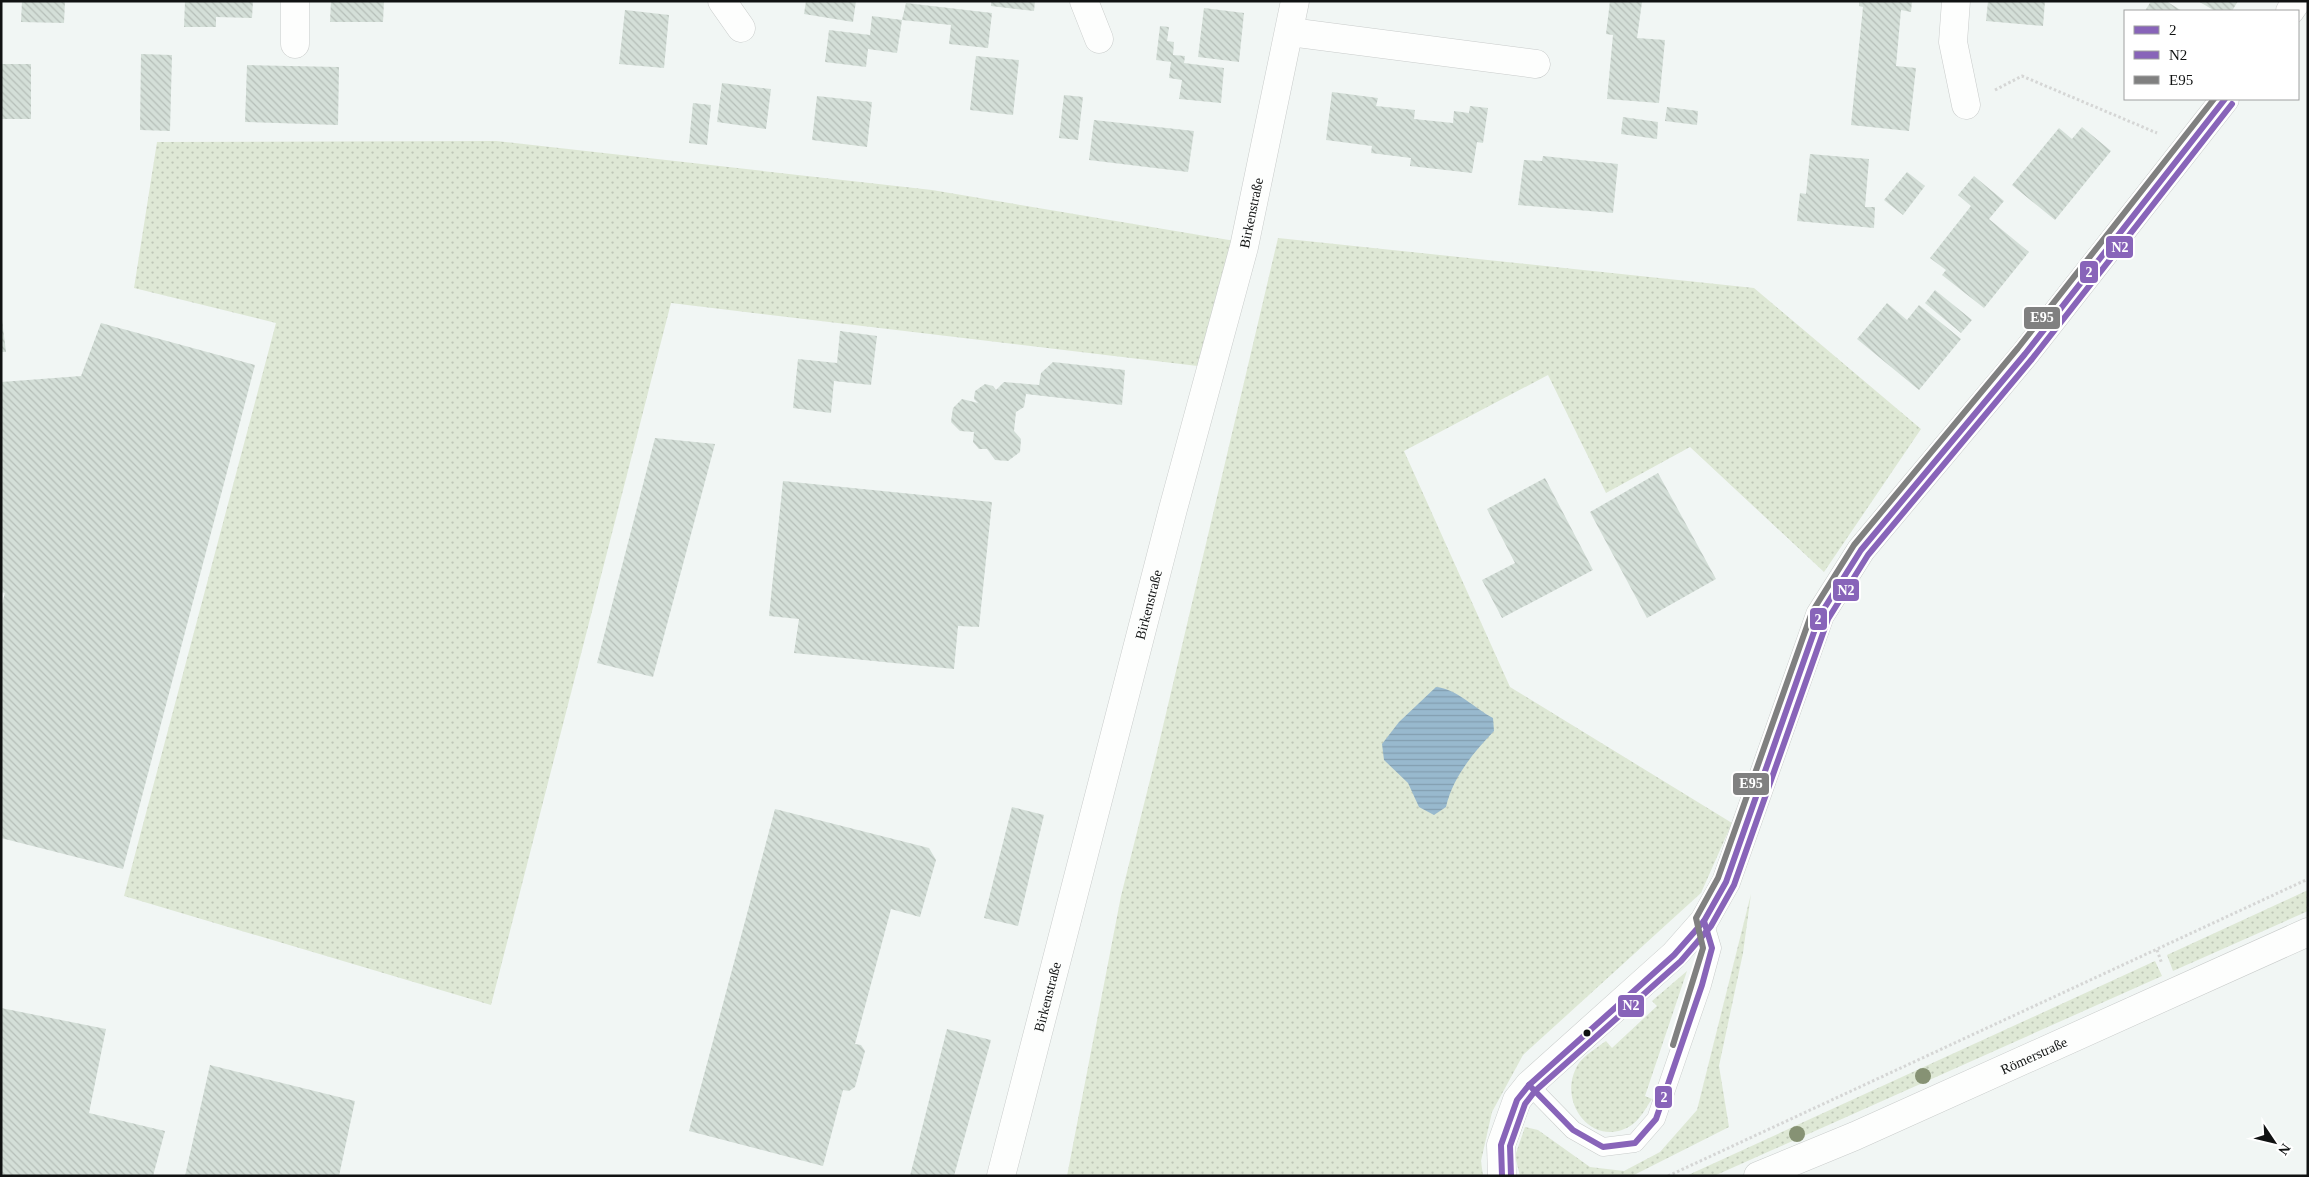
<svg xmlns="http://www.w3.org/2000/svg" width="2309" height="1177" font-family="'Times New Roman',serif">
  <defs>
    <pattern id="grass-dots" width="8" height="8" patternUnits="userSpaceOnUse" patternTransform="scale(1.25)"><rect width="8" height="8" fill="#dee8d5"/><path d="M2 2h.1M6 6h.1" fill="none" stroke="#bdc6b6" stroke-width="1.8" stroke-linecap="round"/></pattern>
    <pattern id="water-rules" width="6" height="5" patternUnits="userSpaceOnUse" patternTransform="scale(1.25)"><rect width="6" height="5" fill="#98b9ce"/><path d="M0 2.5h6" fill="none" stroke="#829eb0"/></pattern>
    <pattern id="building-back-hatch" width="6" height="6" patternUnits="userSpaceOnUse" patternTransform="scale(1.25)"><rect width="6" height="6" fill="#d4dfd8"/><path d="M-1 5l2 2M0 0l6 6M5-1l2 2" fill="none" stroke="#b5beb8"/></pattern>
  </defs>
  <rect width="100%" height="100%" fill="#f1f6f4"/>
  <g fill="url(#grass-dots)">
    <polygon points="496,141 932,190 1235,241 1206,367 671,303 491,1005 124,896 276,323 134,288 157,142"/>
    <polygon points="1278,238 1754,288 1921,429 1824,572 1690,447 1606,493 1548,375 1404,451 1510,687 1732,823 1701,893 1523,1055 1492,1112 1481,1161 1483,1176 1067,1176 1121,896 1156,756"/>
    <polygon points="2308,890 2308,911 2173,971 2167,955"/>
    <polygon points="1751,894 1743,953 1719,1066 1729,1127 1632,1176 1520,1176 1515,1156 1525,1127 1538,1130 1590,1167 1624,1171 1660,1152 1697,1110"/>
    <polygon points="2155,961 2162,976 1714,1176 1686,1176"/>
    <path d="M 1687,971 L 1645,1096 L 1652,1099 C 1647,1106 1641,1118 1633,1124 C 1594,1152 1554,1101 1579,1063 C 1585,1055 1598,1047 1606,1041 L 1612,1048 L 1657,1006 L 1652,1001 Z"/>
  </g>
  <path fill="url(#water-rules)" d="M 1436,687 C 1457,689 1474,708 1493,718 L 1494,731 C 1473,753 1453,777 1446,807 L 1434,815 L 1419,807 L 1408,783 L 1384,760 L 1382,744 L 1399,722 Z"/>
  <g fill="url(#building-back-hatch)">
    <polygon points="22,1 65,1 64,23 21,22"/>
    <polygon points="185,1 253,1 252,18 216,17 216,27 184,27"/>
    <polygon points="331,1 384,1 383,22 330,22"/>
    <polygon points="806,1 856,1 853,22 804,14"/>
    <polygon points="991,1 1035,1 1034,11 991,6"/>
    <polygon points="1610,1 1642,2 1637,38 1665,40 1659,103 1607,99 1613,35 1606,34"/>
    <polygon points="1859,1 1912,1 1911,12 1901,10 1896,66 1916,68 1909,131 1851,125 1863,7 1859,6"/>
    <polygon points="1988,1 2045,1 2043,26 1986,21"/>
    <polygon points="2151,1 2166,1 2182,11 2145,11"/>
    <polygon points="2198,1 2238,1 2232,11 2215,11"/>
    <polygon points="906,3 992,13 988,48 949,44 951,25 902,20"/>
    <polygon points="1204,8 1244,13 1239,62 1198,57"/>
    <polygon points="625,10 669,15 664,68 619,64"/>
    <polygon points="872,16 902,20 897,53 868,49 866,67 825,62 829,30 870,35"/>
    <polygon points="1160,26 1169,27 1167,41 1174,42 1173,55 1185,56 1184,63 1224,68 1221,103 1179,99 1182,80 1169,78 1171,62 1156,60"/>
    <polygon points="141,54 172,55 170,131 140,130"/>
    <polygon points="976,56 1019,60 1013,115 970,110"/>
    <rect x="1" y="64" width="30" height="55"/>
    <polygon points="247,65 339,67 338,125 245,122"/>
    <polygon points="722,83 771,89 766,129 717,122"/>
    <polygon points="1332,92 1378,98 1376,106 1415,110 1414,119 1453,123 1454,111 1469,113 1470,106 1488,108 1483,143 1477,142 1472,173 1410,166 1411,158 1371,153 1372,146 1326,140"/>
    <polygon points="1064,95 1083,97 1078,140 1059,138"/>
    <polygon points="817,96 872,102 867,147 812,140"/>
    <polygon points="693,103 711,105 707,145 689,143"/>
    <polygon points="1667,107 1698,111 1697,125 1665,121"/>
    <polygon points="1623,117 1658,122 1657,139 1621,134"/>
    <polygon points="1094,120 1194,131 1188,172 1089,160"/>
    <polygon points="2082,127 2111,151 2055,220 2012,185 2059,128 2072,139"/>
    <polygon points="1810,154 1869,159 1865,207 1875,207 1874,228 1797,221 1800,193 1806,194"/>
    <polygon points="1543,156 1618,164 1613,213 1518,205 1524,160 1542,161"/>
    <polygon points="1907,172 1925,186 1903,215 1884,200"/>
    <polygon points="1974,176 2004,201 1989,219 2029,252 1984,308 1942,275 1946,270 1930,258 1971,206 1958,195"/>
    <polygon points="1935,290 1972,320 1961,333 1925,303"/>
    <polygon points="1887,303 1907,320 1919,305 1961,339 1919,390 1857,339"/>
    <polygon points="1,312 6,352 1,352"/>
    <polygon points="101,323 255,365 123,869 1,838 1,608 5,593 1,592 1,382 81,376"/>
    <polygon points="840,331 877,336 871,385 834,381 831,413 793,408 798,359 837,363"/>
    <polygon points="1053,362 1125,370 1122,405 1026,394 1024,407 1016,412 1014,431 1021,439 1020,452 1008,461 995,460 987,449 979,449 973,442 974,432 960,431 951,422 953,408 962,399 978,403 974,399 975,391 985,384 993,386 996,390 1004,382 1039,385 1041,373"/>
    <polygon points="655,438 715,444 653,677 597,663"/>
    <polygon points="1658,473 1716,579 1647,618 1590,512"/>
    <polygon points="1545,478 1593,570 1502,618 1482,580 1515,563 1487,509"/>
    <polygon points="783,481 992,502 979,627 958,626 954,669 794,653 799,619 769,616"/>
    <polygon points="1012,807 1044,815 1018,926 984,918"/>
    <polygon points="775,809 929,848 936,860 920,917 891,909 855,1044 861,1045 865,1051 855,1087 849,1091 843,1090 823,1166 689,1131"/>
    <polygon points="1,1008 106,1029 89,1113 165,1131 153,1176 1,1176"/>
    <polygon points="947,1029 991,1040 954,1176 910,1176"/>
    <polygon points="210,1065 355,1101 339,1176 185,1176"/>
  </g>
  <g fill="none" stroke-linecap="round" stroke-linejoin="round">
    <defs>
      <polyline id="service" points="1529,1085 1573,1130 1603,1147 1635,1143 1656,1119 1702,985 1712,948 1704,921"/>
      <g id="minor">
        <polyline points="722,1 741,28"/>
        <polyline points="1084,1 1099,39"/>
        <polyline points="1956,1 1953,42 1966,105"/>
        <polyline points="2290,11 2297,1"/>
        <polyline points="1290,32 1536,64"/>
        <polyline points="295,44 295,1"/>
        <path id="s1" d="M 1001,1176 L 1173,509 L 1244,247 L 1295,1"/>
        <polyline points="1502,1176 1501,1145 1517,1100 1529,1085 1674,955 1704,921 1726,882 1820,615 1861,550 2025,354 2225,99"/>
      </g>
      <g id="secondary">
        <path id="s2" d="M 1758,1176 L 1855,1136 L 2308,932"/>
      </g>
    </defs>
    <use href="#service" stroke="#c9cccb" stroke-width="19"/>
    <use href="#minor" stroke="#c9cccb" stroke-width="29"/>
    <use href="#secondary" stroke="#c9cccb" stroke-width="29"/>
    <g stroke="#d5d6d5" stroke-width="3" stroke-dasharray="2.5 2.5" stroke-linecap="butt">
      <polyline points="1995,90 2022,76 2157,133"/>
      <polyline points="2157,950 2162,964"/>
      <polyline points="1668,1176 2308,879"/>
    </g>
    <use href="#service" stroke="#fdfefd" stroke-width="18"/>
    <use href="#minor" stroke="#fdfefd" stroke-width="28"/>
    <use href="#secondary" stroke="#fdfefd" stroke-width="28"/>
    <defs>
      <g id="bus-1">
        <polyline points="1529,1085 1573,1130 1603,1147 1635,1143 1656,1119 1702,985 1712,948 1704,921"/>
        <polyline points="1502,1176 1501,1145 1517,1100 1529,1085 1674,955 1704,921 1726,882 1820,615 1861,550 2025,354 2225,99"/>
      </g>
      <polyline id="bus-2" points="1511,1176 1510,1146 1525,1104 1535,1091 1681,961 1711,926 1734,885 1828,619 1868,555 2032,359 2232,104"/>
      <polyline id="bus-3" points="1673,1045 1703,948 1696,918 1718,878 1812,612 1854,545 2018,348 2214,99"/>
    </defs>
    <use href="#bus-1" stroke="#fff" stroke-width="10"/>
    <use href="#bus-2" stroke="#fff" stroke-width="10"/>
    <use href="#bus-3" stroke="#fff" stroke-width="10"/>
    <use href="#bus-1" stroke="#8864b9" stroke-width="6"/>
    <use href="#bus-2" stroke="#8864b9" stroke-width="6"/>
    <use href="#bus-3" stroke="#808080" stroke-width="6"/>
  </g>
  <g fill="#869274">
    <circle cx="1923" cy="1076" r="8"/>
    <circle cx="1797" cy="1134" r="8"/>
  </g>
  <circle fill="#101212" stroke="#fff" stroke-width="2" cx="1587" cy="1033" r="4.5"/>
  <g text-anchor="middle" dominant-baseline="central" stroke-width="4.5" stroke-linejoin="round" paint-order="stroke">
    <g font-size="14" fill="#101212" stroke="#fff">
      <text stroke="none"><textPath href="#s1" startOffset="995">Birkenstraße</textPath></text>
      <text stroke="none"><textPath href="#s1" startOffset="590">Birkenstraße</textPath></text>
      <text stroke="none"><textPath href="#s1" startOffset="185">Birkenstraße</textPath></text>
      <text stroke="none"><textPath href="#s2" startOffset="301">Römerstraße</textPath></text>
    </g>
  </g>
  <g stroke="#fff" stroke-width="2">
    <rect x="2105" y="235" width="29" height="24" rx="5" fill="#8864b9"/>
    <rect x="2079" y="260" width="20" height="24" rx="5" fill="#8864b9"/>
    <rect x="2023" y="306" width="38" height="24" rx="5" fill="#808080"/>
    <rect x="1832" y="578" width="28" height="24" rx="5" fill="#8864b9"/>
    <rect x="1809" y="607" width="19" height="24" rx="5" fill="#8864b9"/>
    <rect x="1732" y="772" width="38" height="24" rx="5" fill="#808080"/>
    <rect x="1617" y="994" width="28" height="24" rx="5" fill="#8864b9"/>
    <rect x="1654" y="1085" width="19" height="24" rx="5" fill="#8864b9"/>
  </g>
  <g font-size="14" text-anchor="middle" font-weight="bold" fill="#fff">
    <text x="2120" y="252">N2</text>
    <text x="2089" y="277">2</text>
    <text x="2042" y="322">E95</text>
    <text x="1846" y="595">N2</text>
    <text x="1818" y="624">2</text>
    <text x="1751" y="788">E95</text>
    <text x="1631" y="1010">N2</text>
    <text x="1664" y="1102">2</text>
  </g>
  <rect width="2309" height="1177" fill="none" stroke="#101212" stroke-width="5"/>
  <rect x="2124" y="10" width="175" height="90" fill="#ffffff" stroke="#9fa0a0"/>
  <rect x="2134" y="26" width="25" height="8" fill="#8864b9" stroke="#9fa0a0"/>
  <text x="2169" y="35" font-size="15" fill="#101212">2</text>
  <rect x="2134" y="51" width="25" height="8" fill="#8864b9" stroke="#9fa0a0"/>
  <text x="2169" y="60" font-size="15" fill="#101212">N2</text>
  <rect x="2134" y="76" width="25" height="8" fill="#808080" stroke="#9fa0a0"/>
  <text x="2169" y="85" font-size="15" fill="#101212">E95</text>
  <g transform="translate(2274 1142) rotate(125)" stroke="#ffffff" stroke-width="4" paint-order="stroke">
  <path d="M0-4L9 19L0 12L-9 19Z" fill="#101212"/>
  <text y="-8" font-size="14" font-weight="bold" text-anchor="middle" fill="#101212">N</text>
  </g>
</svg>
